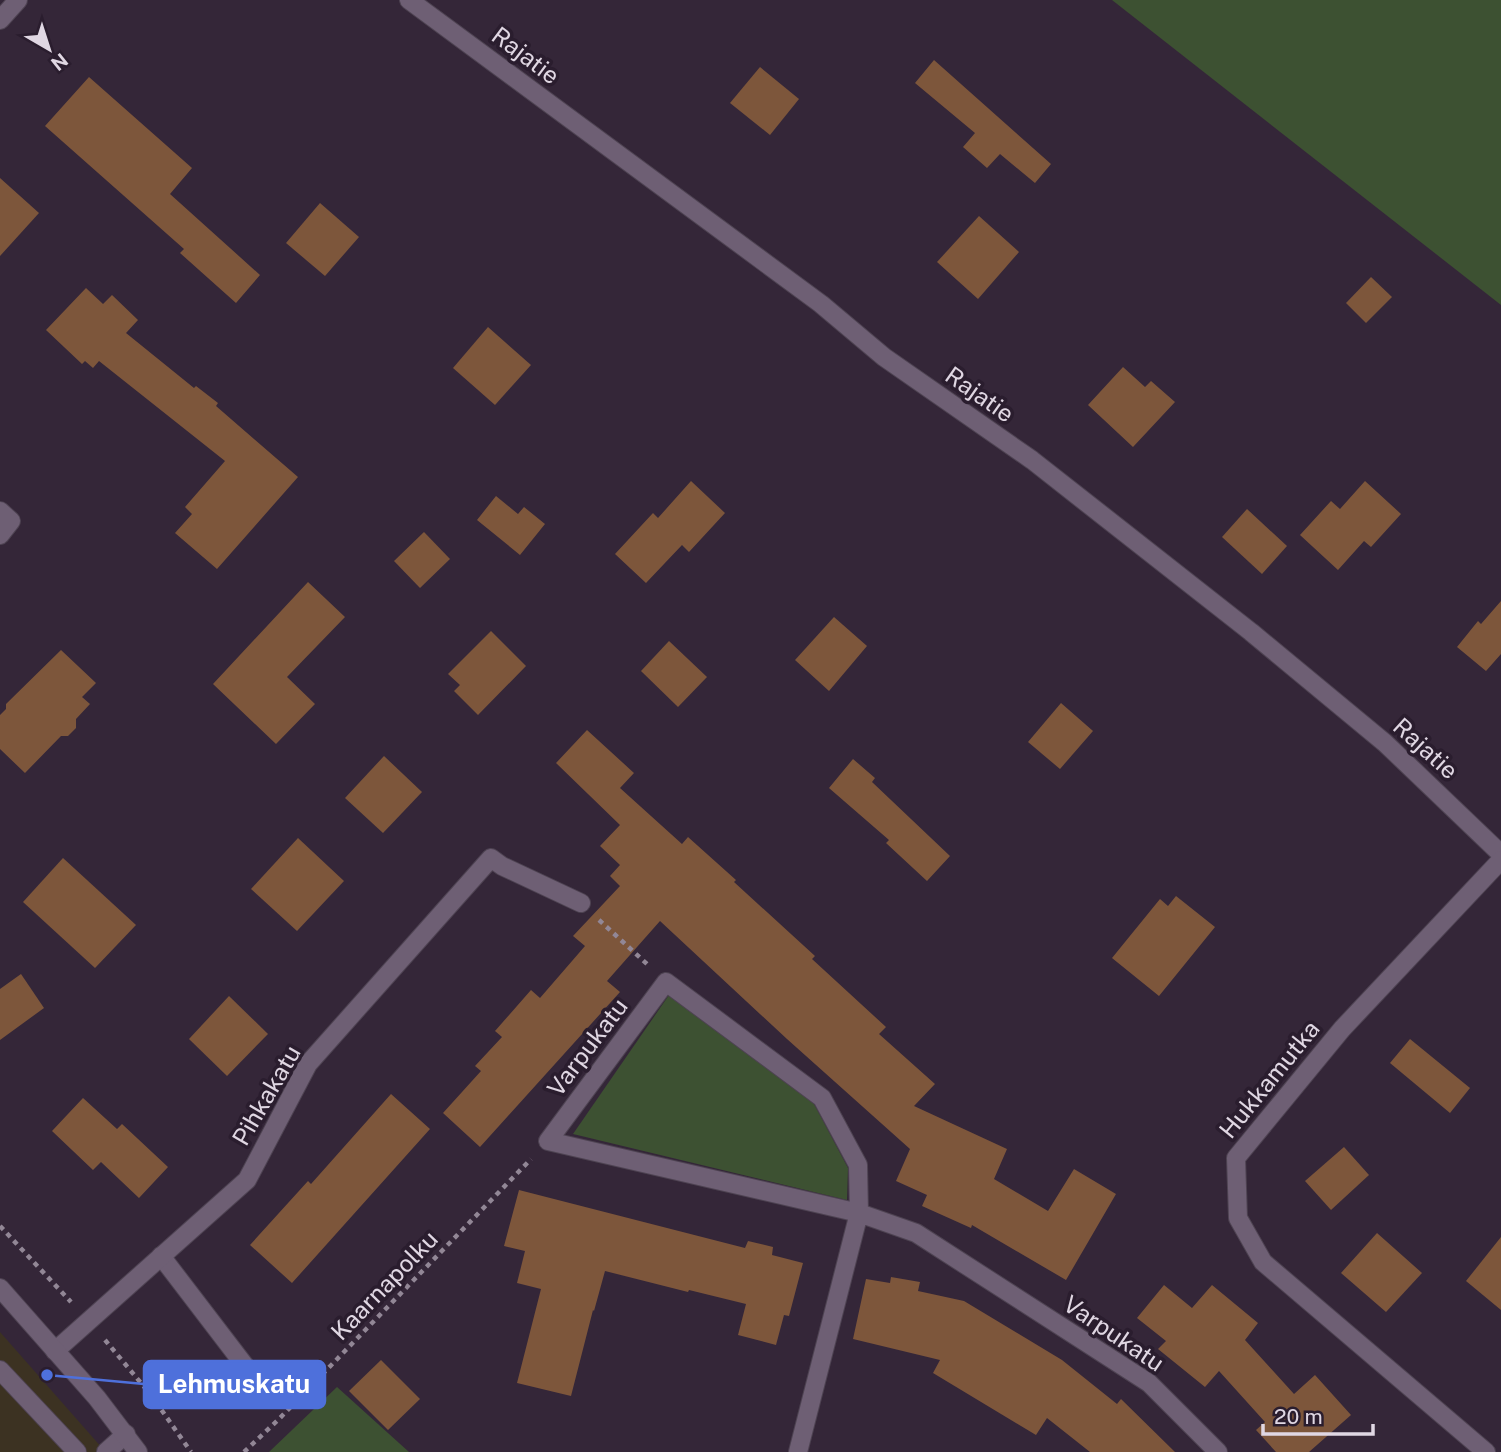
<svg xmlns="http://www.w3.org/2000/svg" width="1501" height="1452" font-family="'Public Sans',sans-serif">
  <rect width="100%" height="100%" fill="#342638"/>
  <polygon fill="#3c3222" points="0,1332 103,1449 105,1452 0,1452"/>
  <g fill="#3d5132">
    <polygon points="1112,0 1501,0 1501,305"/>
    <polygon points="669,995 813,1102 848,1168 847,1200 573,1134"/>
    <polygon points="337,1387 409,1452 269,1452"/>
  </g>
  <g fill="#7d563b">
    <polygon points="934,60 1051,164 1035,183 1000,154 987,168 963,147 975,133 915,83"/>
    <polygon points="760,67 799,99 770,135 730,103"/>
    <polygon points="89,77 192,168 170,194 260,275 236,303 180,253 184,249 45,126"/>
    <polygon points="0,178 39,213 0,256"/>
    <polygon points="320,203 359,237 325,276 286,243"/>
    <polygon points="979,216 1019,252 978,299 937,262"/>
    <polygon points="1371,277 1392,297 1366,323 1346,303"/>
    <polygon points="86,288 103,304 112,295 138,320 126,333 194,388 196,386 218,403 216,406 298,477 217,569 175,533 192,514 185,507 225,461 99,361 93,368 85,361 82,364 46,330"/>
    <polygon points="488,327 531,365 495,405 453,368"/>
    <polygon points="1123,367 1145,387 1151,381 1175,402 1133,447 1088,405"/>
    <polygon points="691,481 725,513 689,552 682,545 646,583 615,554 653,513 658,518"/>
    <polygon points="1365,481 1401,514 1371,547 1364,541 1338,570 1300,535 1331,501 1340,509"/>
    <polygon points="496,496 518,514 524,507 545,524 520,555 477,520"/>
    <polygon points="1247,509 1287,546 1262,574 1222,537"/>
    <polygon points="424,532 450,559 420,588 394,561"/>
    <polygon points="308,582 345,617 287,677 315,704 276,744 213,684"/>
    <polygon points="1501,601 1501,654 1486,671 1457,647 1478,621 1481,624"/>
    <polygon points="834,617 867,646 829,691 795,660"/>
    <polygon points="491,631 526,666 478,715 454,691 460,685 448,674"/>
    <polygon points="669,641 707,677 678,707 641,671"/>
    <polygon points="61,650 96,683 82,697 90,704 76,719 76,728 68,736 61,736 25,773 0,749 0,715 6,709 6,704"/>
    <polygon points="1061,703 1093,731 1060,769 1028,742"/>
    <polygon points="587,730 634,773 620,788 682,844 688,837 736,880 734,882 815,956 812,959 886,1027 879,1034 935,1084 914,1106 1007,1149 994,1179 1048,1211 1074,1169 1116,1194 1066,1280 972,1225 971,1228 922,1206 927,1195 896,1181 910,1149 787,1039 660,921 607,981 620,992 480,1147 443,1113 481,1071 475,1066 502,1037 495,1031 531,990 540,998 585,946 573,936 620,886 610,876 620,865 600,846 620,825 556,763"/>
    <polygon points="384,756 422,792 383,833 345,798"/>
    <polygon points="853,759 875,778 872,782 950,856 927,881 886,843 889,840 829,788"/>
    <polygon points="298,838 344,881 297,931 251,889"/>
    <polygon points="63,858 136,925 95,968 23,902"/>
    <polygon points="1176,896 1215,927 1159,996 1112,958 1160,899 1168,906"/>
    <polygon points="21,974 44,1008 0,1040 0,989"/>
    <polygon points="229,996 268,1034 227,1076 189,1039"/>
    <polygon points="1410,1039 1470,1088 1450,1113 1390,1063"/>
    <polygon points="391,1094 430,1129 292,1283 250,1245 308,1181 311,1184"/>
    <polygon points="83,1098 117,1129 122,1124 168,1167 139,1198 101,1162 93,1170 52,1131"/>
    <polygon points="1344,1147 1369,1175 1331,1210 1305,1181"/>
    <polygon points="519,1190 745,1248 748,1241 773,1247 772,1255 803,1263 789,1316 784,1315 776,1345 738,1335 746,1304 689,1290 688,1292 605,1271 594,1311 593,1310 571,1396 517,1383 541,1289 517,1283 525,1251 504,1246"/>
    <polygon points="1377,1233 1422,1273 1386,1312 1341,1273"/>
    <polygon points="1501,1237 1501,1310 1466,1281"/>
    <polygon points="891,1277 920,1282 918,1291 964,1301 1062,1360 1117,1404 1121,1399 1175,1452 1090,1452 1047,1418 1036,1435 933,1373 940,1360 853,1339 866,1279 890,1283"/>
    <polygon points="1164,1285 1192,1308 1212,1285 1258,1323 1245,1340 1294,1394 1315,1375 1351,1415 1309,1452 1276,1452 1256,1430 1265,1422 1219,1371 1205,1387 1158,1349 1166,1341 1137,1318"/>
    <polygon points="381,1360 420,1399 388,1430 349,1391"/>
  </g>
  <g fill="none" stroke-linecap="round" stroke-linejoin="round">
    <defs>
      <g id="lane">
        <polyline points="161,1256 255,1379"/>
        <polyline points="0,1370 77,1452"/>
        <polyline points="106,1452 126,1434"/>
      </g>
      <g id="street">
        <polyline points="409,0 821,304 884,357 1032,460 1251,632 1385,743 1501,854"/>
        <polyline points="0,20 18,0"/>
        <polyline points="0,511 11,521 0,535"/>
        <polyline points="55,1351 247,1180 308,1064 491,858 502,866 581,903"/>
        <polyline points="798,1452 859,1213 858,1165 822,1098 666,982 548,1141 859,1213 916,1233 1149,1383 1218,1452"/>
        <polyline points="1486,1452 1263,1262 1238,1218 1236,1158 1342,1029 1501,860"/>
      </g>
      <polyline id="secondary" points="0,1288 97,1398 138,1452"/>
    </defs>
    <use href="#lane" stroke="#4e4352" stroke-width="20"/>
    <use href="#street" stroke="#4e4352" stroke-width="20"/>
    <use href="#secondary" stroke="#4e4352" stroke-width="20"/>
    <g stroke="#928796" stroke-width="4.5" stroke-dasharray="5 5" stroke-linecap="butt">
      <polyline points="599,920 647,964"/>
      <polyline points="0,1226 71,1302"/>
      <polyline points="105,1340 151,1395 191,1452"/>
      <polyline points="244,1452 279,1419 531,1159"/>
    </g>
    <use href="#lane" stroke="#6e5f74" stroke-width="18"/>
    <use href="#street" stroke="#6e5f74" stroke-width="18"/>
    <use href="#secondary" stroke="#6e5f74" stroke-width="18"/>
  </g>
  <g text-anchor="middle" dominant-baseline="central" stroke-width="7" stroke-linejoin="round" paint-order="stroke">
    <g font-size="24" fill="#e0d7e3" stroke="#2a1d2e">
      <text transform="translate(526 55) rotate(37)">Rajatie</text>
      <text transform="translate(980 394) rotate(35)">Rajatie</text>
      <text transform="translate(1426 748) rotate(42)">Rajatie</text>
      <text transform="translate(587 1047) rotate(-53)">Varpukatu</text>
      <text transform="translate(1269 1079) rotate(-51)">Hukkamutka</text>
      <text transform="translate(266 1095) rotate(-60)">Pihkakatu</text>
      <text transform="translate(384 1285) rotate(-46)">Kaarnapolku</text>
      <text transform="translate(1114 1333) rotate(34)">Varpukatu</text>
    </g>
  </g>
  <path fill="none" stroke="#4e70db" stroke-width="2.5" d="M47 1375L144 1384"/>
  <circle fill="#4e70db" stroke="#2a1d2e" stroke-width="2.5" cx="47" cy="1375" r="7"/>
  <rect fill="#4e70db" stroke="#4e70db" stroke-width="2.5" x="144" y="1361" width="181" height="47" rx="7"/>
  <g font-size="26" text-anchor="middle" font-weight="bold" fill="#fff">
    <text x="234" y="1393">Lehmuskatu</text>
  </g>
  <g transform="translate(49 49) rotate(141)" stroke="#2a1d2e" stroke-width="5" paint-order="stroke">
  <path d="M0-5L12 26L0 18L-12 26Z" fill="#e0d7e3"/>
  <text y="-10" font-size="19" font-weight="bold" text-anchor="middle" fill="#e0d7e3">N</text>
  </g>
  <path d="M1263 1424v10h110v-10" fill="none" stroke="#e0d7e3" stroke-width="3.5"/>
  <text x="1274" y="1424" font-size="21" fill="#e0d7e3" stroke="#2a1d2e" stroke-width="5" paint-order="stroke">20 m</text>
</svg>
